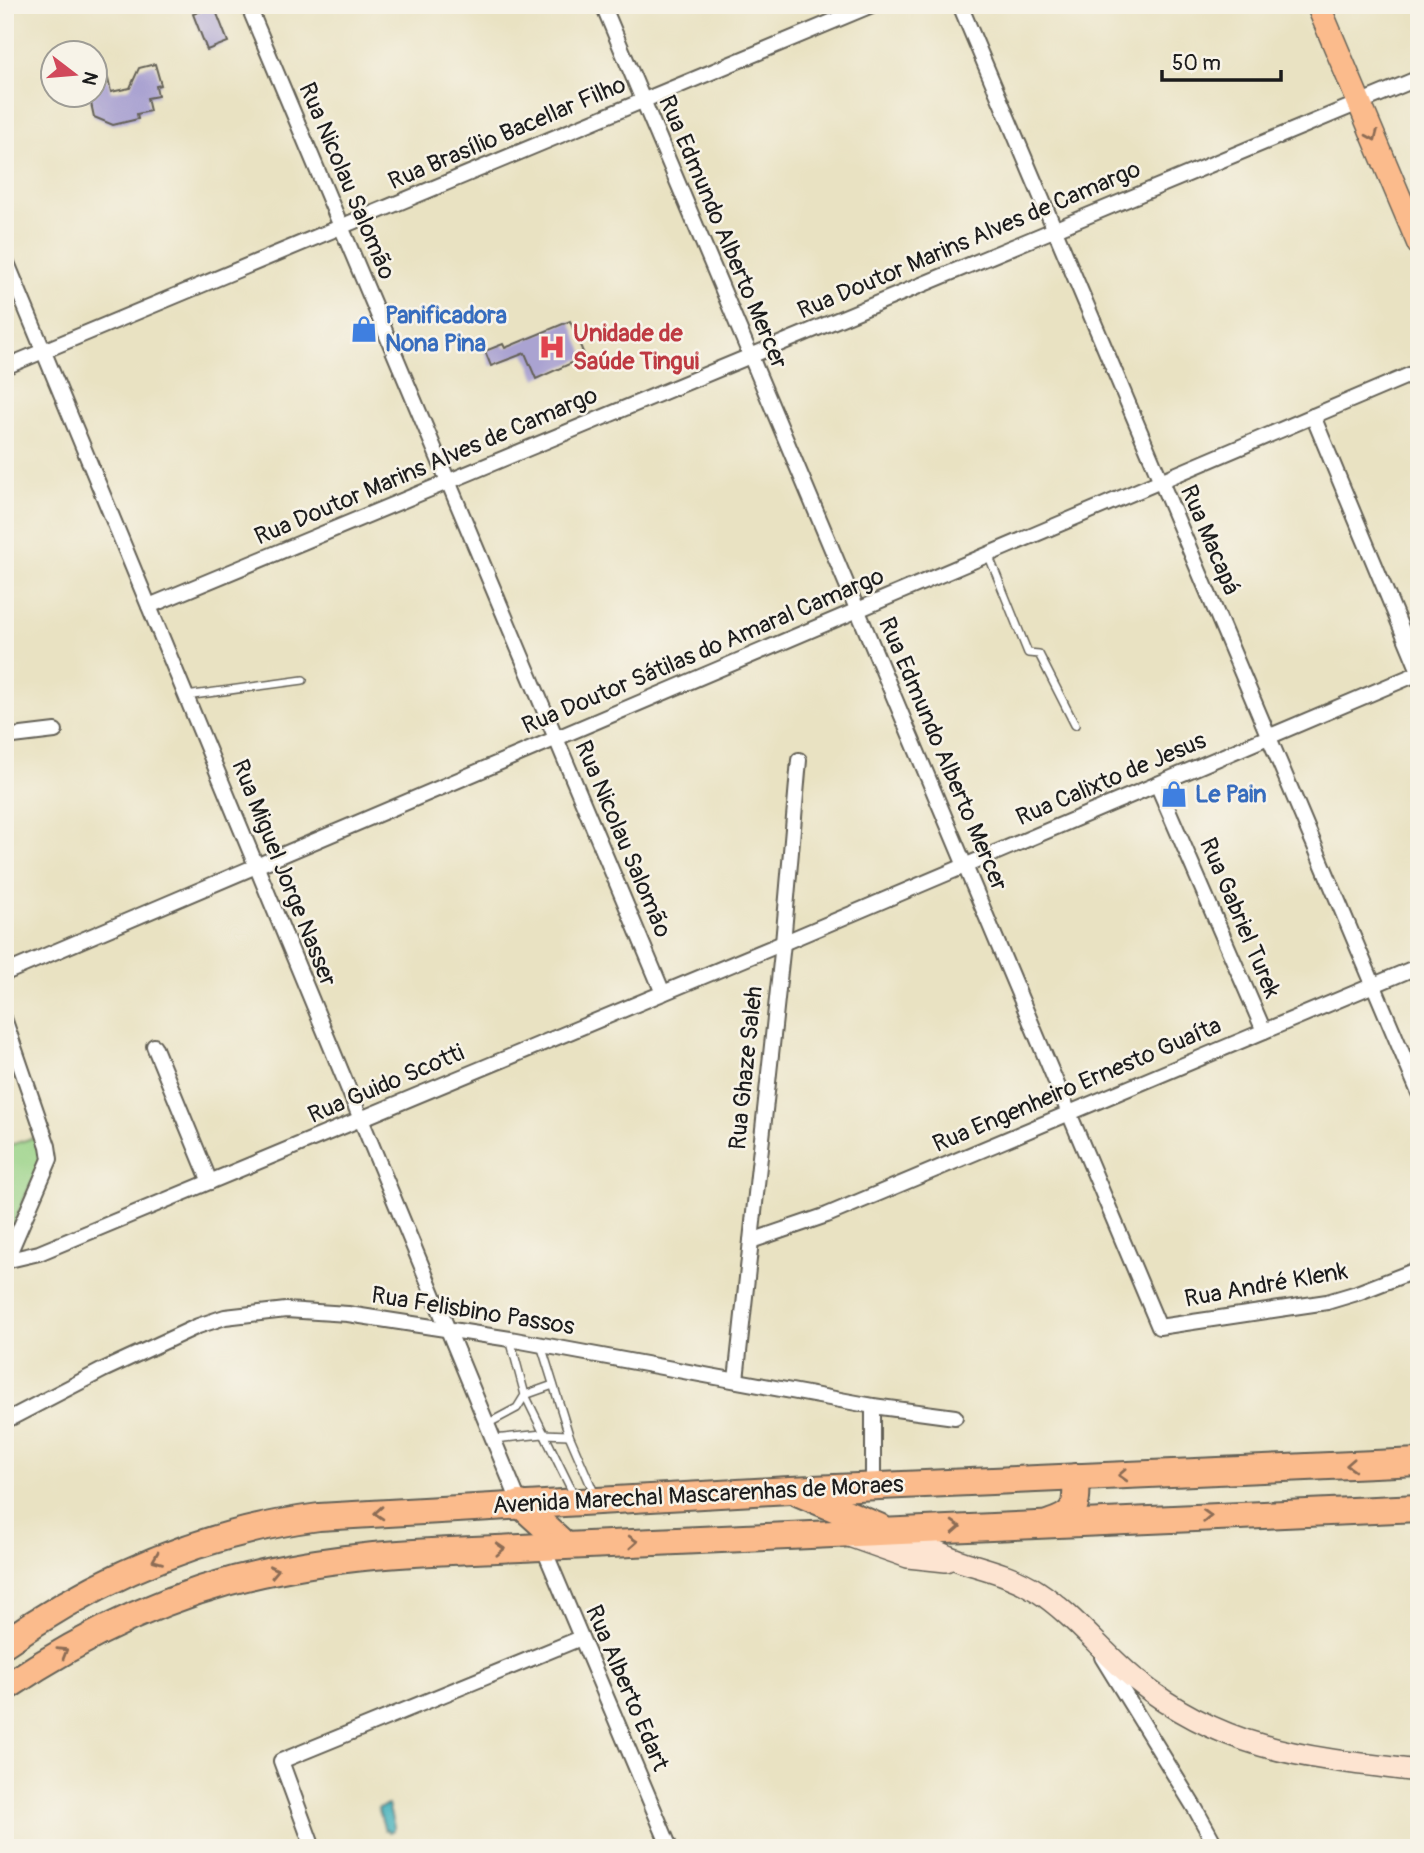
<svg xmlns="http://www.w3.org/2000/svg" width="1424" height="1853" font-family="Pangolin,sans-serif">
  <rect width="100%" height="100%" fill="#f7f3e8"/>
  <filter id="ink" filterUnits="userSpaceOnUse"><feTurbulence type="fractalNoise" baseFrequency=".0143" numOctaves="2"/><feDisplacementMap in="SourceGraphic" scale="14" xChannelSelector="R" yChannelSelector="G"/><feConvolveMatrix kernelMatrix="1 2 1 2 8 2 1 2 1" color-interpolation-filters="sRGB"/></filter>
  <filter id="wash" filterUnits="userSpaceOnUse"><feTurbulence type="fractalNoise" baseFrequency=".00686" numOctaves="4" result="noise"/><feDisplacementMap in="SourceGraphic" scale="28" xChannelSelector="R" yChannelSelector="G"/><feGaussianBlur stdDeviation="1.57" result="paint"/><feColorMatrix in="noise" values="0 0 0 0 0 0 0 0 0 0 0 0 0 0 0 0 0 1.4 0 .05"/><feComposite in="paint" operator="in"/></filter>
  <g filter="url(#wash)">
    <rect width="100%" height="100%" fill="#e9e2c2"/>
    <polygon fill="#98d286" stroke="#5a7751" stroke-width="2" points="35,1137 40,1149 38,1168 5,1243 5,1147"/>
    <polygon fill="#42b1bc" stroke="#2f666c" stroke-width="2" points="388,1805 394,1826 394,1830 389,1832 388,1829 385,1830 378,1808"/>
    <g id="blocks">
      <g fill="#aaa3d1">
        <polygon points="214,6 228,42 207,50 193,14"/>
        <polygon points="155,64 161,85 156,86 158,96 147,98 150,111 137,114 138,119 113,125 94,117 89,94 94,94 94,83 108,79 111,92 130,88 139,68"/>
        <polygon points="570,321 585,357 536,379 525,353 491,366 485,351 503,344 505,348"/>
      </g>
    </g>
  </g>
  <g filter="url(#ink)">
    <use href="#blocks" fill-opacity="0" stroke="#646156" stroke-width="2"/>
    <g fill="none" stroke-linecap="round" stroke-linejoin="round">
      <defs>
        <g id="lane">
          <polyline points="988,554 1028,653 1039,654 1075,725"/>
          <polyline points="186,696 303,680"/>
          <polyline points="541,1345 569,1435 595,1495"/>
          <polyline points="553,1385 525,1395 575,1497"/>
          <polyline points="487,1424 517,1408 525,1395 510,1339"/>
          <polyline points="494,1439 543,1434 569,1435"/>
        </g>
        <g id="street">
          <polyline points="248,5 663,993"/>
          <polyline points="603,5 1159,1327 1327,1302 1357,1293 1419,1269"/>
          <polyline points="960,5 1419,1093"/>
          <polyline points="5,258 520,1504"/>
          <polyline points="5,367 872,5"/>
          <polyline points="1313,416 1419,671"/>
          <polyline points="149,606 1419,78"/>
          <polyline points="5,737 55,731"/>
          <polyline points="1157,784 1264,1031"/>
          <polyline points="5,973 1419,371"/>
          <polyline points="5,1021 48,1146 50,1159 6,1261"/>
          <polyline points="154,1046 210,1182"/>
          <polyline points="751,1241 827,1215 1419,966"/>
          <polyline points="5,1261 39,1253 783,943 1419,673"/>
          <polyline points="736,1380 783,943 799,760"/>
          <polyline points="873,1406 955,1417"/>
          <polyline points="5,1421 103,1370 198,1326 225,1317 286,1310 348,1314 510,1339 873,1406 873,1486"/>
          <polyline points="543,1547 670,1848"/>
          <polyline points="1102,1657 1196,1810 1217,1848"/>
          <polyline points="313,1848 281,1761 581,1638"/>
        </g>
        <g id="secondary">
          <path d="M 895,1533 C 918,1542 940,1554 963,1562 C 989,1570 1014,1576 1037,1591 C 1074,1615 1102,1652 1136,1680 C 1225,1752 1310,1758 1419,1771"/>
          <polyline points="849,1536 908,1557 946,1561"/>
        </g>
        <polyline id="primary" points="1318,5 1419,244"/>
        <g id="highway">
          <polyline points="799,1493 879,1527"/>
          <polyline points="520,1504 565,1545"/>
          <path d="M 1050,1523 C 1078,1514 1077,1504 1076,1477"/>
          <path d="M 5,1643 C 99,1577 205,1532 319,1517 L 790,1490 L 1419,1462"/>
          <path d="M 5,1688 C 88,1632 179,1589 277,1570 C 364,1552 454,1551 543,1547 L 1419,1508"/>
        </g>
      </defs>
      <use href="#lane" stroke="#646156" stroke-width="10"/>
      <use href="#street" stroke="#646156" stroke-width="18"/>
      <use href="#secondary" stroke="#646156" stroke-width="24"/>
      <use href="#primary" stroke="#646156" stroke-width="26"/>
      <use href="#highway" stroke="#646156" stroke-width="30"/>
      <use href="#lane" stroke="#fff" stroke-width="7"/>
      <use href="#street" stroke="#fff" stroke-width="14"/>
      <use href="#secondary" stroke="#fde4d1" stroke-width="21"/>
      <use href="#primary" stroke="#fbbb8c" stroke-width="23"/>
      <use href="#highway" stroke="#fbbb8c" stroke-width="26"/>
    </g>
    <defs><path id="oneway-chevron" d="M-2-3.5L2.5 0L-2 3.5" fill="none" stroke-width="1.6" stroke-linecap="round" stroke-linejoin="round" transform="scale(1.75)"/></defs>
    <g stroke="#8c6c54">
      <use href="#oneway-chevron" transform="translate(1373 136) rotate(67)"/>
      <use href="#oneway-chevron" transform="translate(1351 1465) rotate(177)"/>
      <use href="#oneway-chevron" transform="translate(1123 1475) rotate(177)"/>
      <use href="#oneway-chevron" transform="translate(379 1513) rotate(176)"/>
      <use href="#oneway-chevron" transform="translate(1207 1516) rotate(-2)"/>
      <use href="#oneway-chevron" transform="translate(956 1527) rotate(-3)"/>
      <use href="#oneway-chevron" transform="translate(633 1542) rotate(-3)"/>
      <use href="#oneway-chevron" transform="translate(500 1549) rotate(-3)"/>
      <use href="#oneway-chevron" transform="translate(157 1559) rotate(158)"/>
      <use href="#oneway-chevron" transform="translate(274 1571) rotate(-12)"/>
      <use href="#oneway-chevron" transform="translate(63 1652) rotate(-31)"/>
    </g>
  </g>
  <defs>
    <symbol id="shop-bare" viewBox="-9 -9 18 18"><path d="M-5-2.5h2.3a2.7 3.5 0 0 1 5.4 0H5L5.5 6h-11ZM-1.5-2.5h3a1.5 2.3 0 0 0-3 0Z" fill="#3f7fe0" stroke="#f7f3e8" stroke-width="2.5" paint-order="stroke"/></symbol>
    <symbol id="hospital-bare" viewBox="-9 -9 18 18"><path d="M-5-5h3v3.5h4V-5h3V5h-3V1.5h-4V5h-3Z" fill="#e0444e" stroke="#f7f3e8" stroke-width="2.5" paint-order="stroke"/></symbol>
  </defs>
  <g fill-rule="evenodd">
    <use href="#shop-bare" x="345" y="310" width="38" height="38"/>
    <use href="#hospital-bare" x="533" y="328" width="38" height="38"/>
    <use href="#shop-bare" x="1155" y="775" width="38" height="38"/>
  </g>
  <g text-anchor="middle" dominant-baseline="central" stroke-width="5" stroke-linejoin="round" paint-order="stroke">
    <g font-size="24" fill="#1c1c1c" stroke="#f7f3e8">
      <text transform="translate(507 133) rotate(-23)">Rua Brasílio Bacellar Filho</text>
      <text transform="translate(347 181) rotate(67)">Rua Nicolau Salomão</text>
      <text transform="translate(723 232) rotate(67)">Rua Edmundo Alberto Mercer</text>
      <text transform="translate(969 240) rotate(-23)">Rua Doutor Marins Alves de Camargo</text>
      <text transform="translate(426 466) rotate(-23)">Rua Doutor Marins Alves de Camargo</text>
      <text transform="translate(1210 540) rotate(67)">Rua Macapá</text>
      <text transform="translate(703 651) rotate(-23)">Rua Doutor Sátilas do Amaral Camargo</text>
      <text transform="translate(943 754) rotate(67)">Rua Edmundo Alberto Mercer</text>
      <text transform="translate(1111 779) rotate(-23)">Rua Calixto de Jesus</text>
      <text transform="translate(623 839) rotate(67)">Rua Nicolau Salomão</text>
      <text transform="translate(284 873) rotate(68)">Rua Miguel Jorge Nasser</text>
      <text transform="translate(1240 918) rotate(67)">Rua Gabriel Turek</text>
      <text transform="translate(746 1068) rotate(-84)">Rua Ghaze Saleh</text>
      <text transform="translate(386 1084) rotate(-23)">Rua Guido Scotti</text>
      <text transform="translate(1077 1085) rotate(-23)">Rua Engenheiro Ernesto Guaíta</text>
      <text transform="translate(1266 1285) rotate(-10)">Rua André Klenk</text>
      <text transform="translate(473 1311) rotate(9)">Rua Felisbino Passos</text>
      <text transform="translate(698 1495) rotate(-3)">Avenida Marechal Mascarenhas de Moraes</text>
      <text transform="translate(627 1688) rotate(67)">Rua Alberto Edart</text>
    </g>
    <g font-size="24" font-weight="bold" fill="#366cbe" stroke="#f7f3e8" text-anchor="start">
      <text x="385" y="315">Panificadora<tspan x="385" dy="28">Nona Pina</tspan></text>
      <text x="1195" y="794">Le Pain</text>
    </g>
    <g font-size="24" font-weight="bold" fill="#be3a42" stroke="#f7f3e8" text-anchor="start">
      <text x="573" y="333">Unidade de<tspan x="573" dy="28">Saúde Tingui</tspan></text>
    </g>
  </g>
  <rect width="1424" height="1853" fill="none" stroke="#f7f3e8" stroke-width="28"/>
  <g transform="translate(74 74) rotate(106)"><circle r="33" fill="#f7f3e8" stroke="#9f9d96" stroke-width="2"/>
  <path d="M0-5L12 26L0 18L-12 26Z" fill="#d1495b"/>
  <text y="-10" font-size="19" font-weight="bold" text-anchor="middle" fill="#1c1c1c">N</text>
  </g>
  <path d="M1162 70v10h119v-10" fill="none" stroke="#1c1c1c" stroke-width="3.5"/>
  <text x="1172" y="70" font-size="21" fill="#1c1c1c" stroke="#f7f3e8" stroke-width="5" paint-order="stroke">50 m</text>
</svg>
